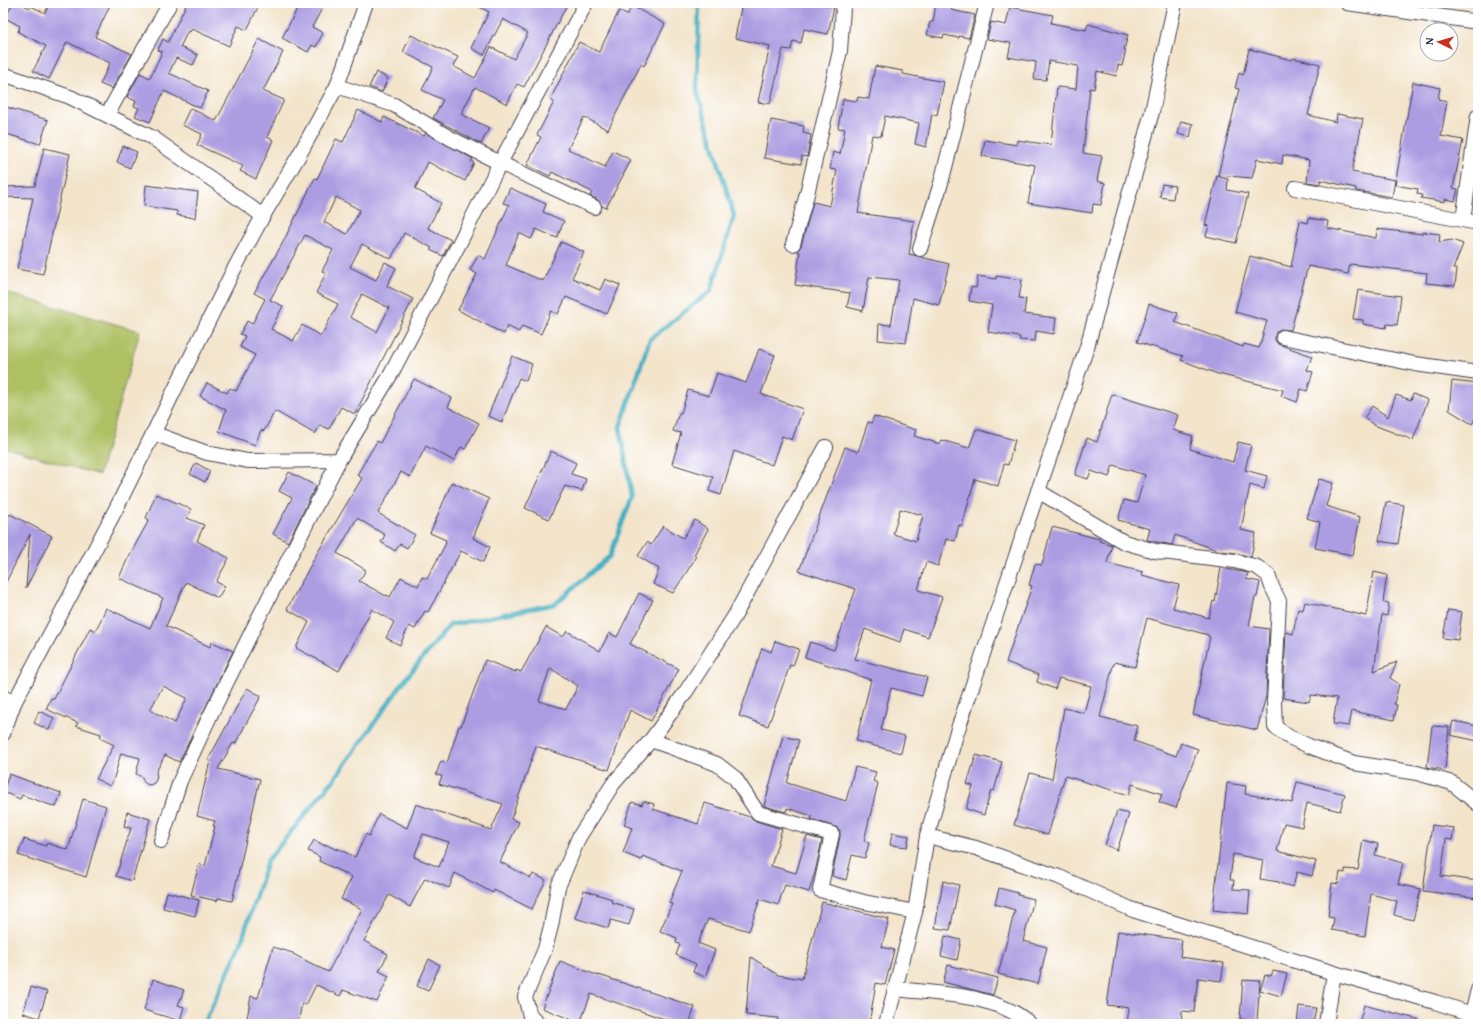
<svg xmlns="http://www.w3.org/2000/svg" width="1481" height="1027" font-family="'Gentium Book Plus',serif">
  <rect width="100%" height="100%" fill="#fff"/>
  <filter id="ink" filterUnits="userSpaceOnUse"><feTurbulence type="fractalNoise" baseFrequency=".025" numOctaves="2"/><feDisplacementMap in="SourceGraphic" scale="8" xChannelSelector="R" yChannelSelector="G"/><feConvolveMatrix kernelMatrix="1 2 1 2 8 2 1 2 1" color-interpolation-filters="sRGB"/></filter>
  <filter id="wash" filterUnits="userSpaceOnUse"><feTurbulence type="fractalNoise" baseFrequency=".012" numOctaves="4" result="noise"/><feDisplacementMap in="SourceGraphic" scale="16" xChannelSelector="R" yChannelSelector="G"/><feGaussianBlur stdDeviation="0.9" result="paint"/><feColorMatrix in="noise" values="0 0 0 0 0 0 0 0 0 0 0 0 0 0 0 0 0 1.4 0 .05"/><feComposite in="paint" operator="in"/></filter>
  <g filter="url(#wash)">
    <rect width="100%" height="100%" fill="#f3e4ca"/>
    <polygon fill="#afc063" stroke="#68714f" points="3,292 140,331 99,475 3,447"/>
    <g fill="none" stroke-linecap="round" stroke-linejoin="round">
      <polyline stroke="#44afc3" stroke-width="4.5" points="204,1024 240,946 267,861 336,777 407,677 450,625 555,604 610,556 632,497 620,427 650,339 711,291 734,216 697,91 699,3"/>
    </g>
    <g id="blocks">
      <g fill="#ac9de2" fill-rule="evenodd">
        <polygon points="13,3 19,3 30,8 31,6 45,13 50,3 111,3 95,37 132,54 112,89 100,84 110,63 67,42 49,79 33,71 46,46 18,32 20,26 5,18"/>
        <polygon points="187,3 260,3 247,30 238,26 229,46 192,29 190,32 188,31 180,47 198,55 193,65 176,58 169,73 208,91 200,108 164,91 150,122 135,116 139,108 134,106 136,101 127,97 140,73 150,78 162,52 158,50 163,39 168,42"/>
        <polygon points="300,3 325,3 312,27 323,33 316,47 312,45 308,52 282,38"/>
        <polygon points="472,3 568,3 524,87 517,84 507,104 475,87 461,114 489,128 481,144 433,118 443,100 422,90 433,67 403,52 411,35 458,57 453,66 475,78 491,47 514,59 528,33 503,19 484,55 471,48 489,12"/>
        <polygon points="742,3 815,3 834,7 828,34 804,29 801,43 793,41 791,50 783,49 770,104 758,102 770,46 735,38"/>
        <polygon points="936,3 952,3 951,10 975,15 969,38 959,36 959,38 944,35 943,38 927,35 930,22 933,22"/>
        <polygon points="632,6 665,24 644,66 641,64 608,130 584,117 568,149 605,167 613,151 631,160 606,208 602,206 598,200 590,196 592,192 552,172 550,176 527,165 541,137 537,135 554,102 550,100 579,42 599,52 619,11 627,15"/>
        <polygon points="1010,7 1053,15 1051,23 1086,30 1088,24 1128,35 1124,50 1126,50 1122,66 1118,65 1116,76 1097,71 1094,89 1090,88 1083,153 1102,156 1097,181 1105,183 1101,205 1093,204 1092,213 1028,203 1035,165 982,156 985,140 1017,145 1017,140 1051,145 1057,87 1076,89 1078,66 1049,61 1046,80 1034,79 1036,62 1008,57 1011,43 987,39 991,22 1006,25"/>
        <polygon points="259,39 283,52 263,91 284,100 267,137 273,140 256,179 240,171 243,166 197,145 202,134 182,125 190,108 216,121"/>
        <polygon points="1249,49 1292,60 1293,58 1320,64 1308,115 1336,122 1337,114 1363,119 1352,172 1395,180 1392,197 1356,191 1356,188 1320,180 1320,184 1307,182 1309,160 1283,155 1282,164 1257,159 1252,178 1218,175 1239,89 1235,88 1239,73 1243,75"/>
        <polygon points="875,66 903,71 903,74 944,82 937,115 932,114 926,147 915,144 919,123 885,116 881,136 872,135 858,213 914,221 909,254 949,264 939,305 913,298 906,343 878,340 879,324 891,325 899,280 869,277 863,311 847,307 850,293 795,285 800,252 798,252 798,250 801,246 813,202 830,206 837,170 830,169 833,152 840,154 845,129 838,128 843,99 857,101 858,97 869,99"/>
        <polygon points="376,72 388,78 382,92 369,87"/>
        <polygon points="1413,82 1440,88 1438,99 1447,101 1441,136 1463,140 1453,188 1458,189 1455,201 1445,199 1445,202 1421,198 1422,195 1417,194 1418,189 1395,185"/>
        <polygon points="3,106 48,120 40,144 3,133"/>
        <path d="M 358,110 L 382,122 L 384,117 L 424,136 L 426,133 L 473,159 L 471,161 L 474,163 L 465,181 L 428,162 L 415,189 L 441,203 L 428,228 L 451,240 L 443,256 L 430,250 L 432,248 L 404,233 L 391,259 L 362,244 L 350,267 L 376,280 L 385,262 L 396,268 L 387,286 L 413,299 L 355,414 L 341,407 L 329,429 L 320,425 L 315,434 L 275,411 L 264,431 L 261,430 L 255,445 L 219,431 L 226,410 L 200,396 L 207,383 L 227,393 L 230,388 L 236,391 L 255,355 L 240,347 L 245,336 L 240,334 L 247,321 L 252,324 L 265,299 L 254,293 L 281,246 L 315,178 L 317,179 L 336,139 L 343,142 ZM 336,197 L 360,210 L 347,234 L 324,222 ZM 305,235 L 333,250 L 322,271 L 326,273 L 316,293 L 338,304 L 321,336 L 302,325 L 293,341 L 271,329 L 283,306 L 270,300 ZM 362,294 L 389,308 L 377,332 L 350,317 Z"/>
        <polygon points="771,120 804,126 803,133 811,135 807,157 802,156 801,164 764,158"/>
        <polygon points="1181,121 1193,124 1190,137 1178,134"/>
        <polygon points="123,146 137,152 130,168 117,162"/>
        <polygon points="44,148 70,154 43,274 17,269 33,198 3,197 3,187 35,186"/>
        <polygon points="1217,176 1228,179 1227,190 1248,194 1236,243 1206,236 1209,226 1205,225"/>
        <polygon points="1162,184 1175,186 1173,199 1160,197"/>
        <polygon points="146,185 198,192 195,218 177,215 177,211 144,206"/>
        <polygon points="510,188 546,204 543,212 564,221 557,238 536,229 531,239 519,233 506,265 543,281 561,242 584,252 572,278 600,290 605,279 620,285 607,314 566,297 558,314 551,311 541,334 522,326 519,332 507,326 504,334 458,310 477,274 470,270 478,255 485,259 509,205 503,203"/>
        <polygon points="1309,218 1328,221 1327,228 1376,238 1377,229 1422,234 1422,232 1440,234 1439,242 1452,240 1463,244 1453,269 1457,269 1455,286 1426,283 1427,273 1350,264 1348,274 1308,266 1291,330 1280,329 1276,332 1275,336 1275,340 1278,344 1312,356 1307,370 1313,372 1307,391 1301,389 1297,402 1281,396 1283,390 1218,374 1181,360 1183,356 1137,342 1149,304 1178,313 1175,322 1243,347 1244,344 1259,348 1267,321 1235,312 1250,256 1291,267 1300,221 1308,223"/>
        <polygon points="978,276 996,279 996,276 1022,280 1019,298 1026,299 1024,314 1056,318 1054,334 1036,331 1035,341 1019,340 1020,337 988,332 992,305 969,301 971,287 976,288"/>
        <polygon points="1358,290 1401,296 1397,325 1387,324 1386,328 1363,324 1363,320 1353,319"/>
        <polygon points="759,349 775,355 761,394 803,409 792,440 782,436 772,465 734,451 721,495 709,491 713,477 672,464 681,433 673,431 679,413 681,413 688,390 709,396 717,373 746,383"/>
        <polygon points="512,356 532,364 526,381 519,378 502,422 488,416"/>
        <polygon points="414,379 452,398 448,407 479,423 465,449 461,447 454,461 426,446 410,477 401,472 378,513 415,535 407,548 400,544 395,551 381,542 385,535 357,518 337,553 366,570 359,581 386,596 387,595 390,597 401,577 418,586 422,577 427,579 446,543 445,543 446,540 430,533 452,482 489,499 473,538 490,547 483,562 461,551 428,612 425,611 415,629 409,626 400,645 386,638 394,622 372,609 339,671 296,648 309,622 287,609 315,557 362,478 357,475 377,441 380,443"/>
        <polygon points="1452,381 1478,384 1478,414 1472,424 1449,410"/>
        <polygon points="1112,394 1178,415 1173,430 1193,436 1190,449 1233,462 1238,442 1251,445 1245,470 1267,476 1264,489 1250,485 1241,530 1256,533 1251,557 1236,553 1220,551 1175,535 1172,545 1147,540 1150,529 1118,520 1124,500 1137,503 1145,475 1113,465 1109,477 1091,471 1088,479 1075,475 1087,438 1097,442"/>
        <polygon points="1413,394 1428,400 1413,440 1374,425 1364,418 1372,406 1388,417 1396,395 1411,400"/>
        <path d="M 874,416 L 916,430 L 914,436 L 940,444 L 941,440 L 969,448 L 976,429 L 1015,440 L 1008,465 L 1004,464 L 998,486 L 975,479 L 962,526 L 959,525 L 955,541 L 946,539 L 938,566 L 926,562 L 918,590 L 942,597 L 928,637 L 904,629 L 900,642 L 865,629 L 855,659 L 927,677 L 922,696 L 891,688 L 881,730 L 905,736 L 901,753 L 856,741 L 871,680 L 805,657 L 810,642 L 834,650 L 856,589 L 799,571 L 845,447 L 858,452 L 868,422 L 871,423 ZM 900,509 L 923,515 L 916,541 L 893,534 Z"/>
        <polygon points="551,451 576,463 571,474 586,479 582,491 565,486 549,519 525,508"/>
        <polygon points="196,463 210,471 205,482 190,474"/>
        <polygon points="289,472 316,486 288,542 273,534 292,498 279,491"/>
        <polygon points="1319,479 1333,483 1326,506 1360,517 1353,555 1315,548 1320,522 1307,518"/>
        <path d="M 156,494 L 191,509 L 187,518 L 204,525 L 197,541 L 229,558 L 216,582 L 225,586 L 218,598 L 186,582 L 166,626 L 210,647 L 212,642 L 233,651 L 179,762 L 165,755 L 156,772 L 157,777 L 156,780 L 154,783 L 150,785 L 146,784 L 143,781 L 142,777 L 136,774 L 140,758 L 121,753 L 113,781 L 110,786 L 96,779 L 114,745 L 100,738 L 101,734 L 76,726 L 78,723 L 46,709 L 51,698 L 54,699 L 90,628 L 96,631 L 106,608 L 150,628 L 163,598 L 119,578 L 127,560 L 149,520 L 146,518 ZM 163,686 L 187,698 L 175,723 L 150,710 Z"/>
        <polygon points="1386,502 1404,505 1398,544 1379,541"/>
        <polygon points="10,514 52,536 26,588 30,534 3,588 3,527"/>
        <polygon points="695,520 708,529 694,555 696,556 693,562 673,593 653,584 659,569 638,556 647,542 651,545 663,526 683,538"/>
        <polygon points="1052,527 1100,539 1099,541 1112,545 1107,563 1143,572 1142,575 1179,585 1173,608 1209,618 1213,601 1215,602 1221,568 1248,573 1246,579 1260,582 1257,597 1255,597 1249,626 1269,629 1266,696 1257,730 1193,715 1210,637 1208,636 1208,635 1147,618 1135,667 1115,662 1114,665 1113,665 1100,717 1138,726 1134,741 1176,756 1181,743 1198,749 1176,808 1159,802 1162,794 1132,784 1129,795 1065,776 1048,835 1014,825 1030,773 1052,779 1064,708 1084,713 1091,686 1059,678 1055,689 1037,682 1039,675 1006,662 1032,586 1029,585 1035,564 1042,565"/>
        <polygon points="1374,572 1387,575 1383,602 1389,603 1387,616 1382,615 1374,671 1397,662 1390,678 1399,684 1394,704 1397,705 1394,720 1352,711 1349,726 1333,724 1337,698 1311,695 1309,702 1283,698 1286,632 1293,634 1298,609 1303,610 1305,602 1366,616"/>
        <path d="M 639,593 L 653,600 L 630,644 L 679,669 L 651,721 L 630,710 L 609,770 L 536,746 L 511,819 L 519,822 L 500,862 L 531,878 L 533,874 L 546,880 L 532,909 L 494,890 L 493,893 L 455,873 L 449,888 L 425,878 L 410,907 L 389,895 L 364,941 L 388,954 L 379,971 L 389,976 L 377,1002 L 343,990 L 340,996 L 316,985 L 306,1005 L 302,1003 L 298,1024 L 246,1024 L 251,996 L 258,998 L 273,947 L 293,953 L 293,954 L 328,972 L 362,909 L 341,899 L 352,877 L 319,861 L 320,857 L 308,851 L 314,840 L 325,846 L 325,844 L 337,850 L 337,848 L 355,857 L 366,834 L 369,836 L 379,814 L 407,828 L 416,804 L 491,830 L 503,804 L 439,784 L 442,776 L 436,775 L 441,761 L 447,763 L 459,726 L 461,726 L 485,660 L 516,672 L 516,670 L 521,672 L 546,627 L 563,637 L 567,631 L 600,651 L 609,633 L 617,637 ZM 550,668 L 578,686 L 566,709 L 539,701 ZM 423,834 L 449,842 L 439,867 L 414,857 Z"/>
        <polygon points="1448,610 1462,612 1458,640 1443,638"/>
        <polygon points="775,641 799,649 793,666 790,665 768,726 739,716 762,648 771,652"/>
        <polygon points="247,688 261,696 235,744 233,743 218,769 260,779 232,901 218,898 217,901 191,895 199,864 205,866 215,826 213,826 215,821 197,816 210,761 208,760"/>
        <polygon points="39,711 54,718 49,730 34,723"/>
        <polygon points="1453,721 1478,726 1478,741 1450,735"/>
        <polygon points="1432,726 1449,727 1445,770 1427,767"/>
        <polygon points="783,736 799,740 787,783 846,801 855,767 876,772 873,781 878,783 864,841 869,843 865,858 852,855 846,880 832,876 840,836 840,831 838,828 811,819 812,816 787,808 786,812 764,806"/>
        <polygon points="976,755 1002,762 994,791 991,790 984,815 966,809 973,786 967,784"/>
        <polygon points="9,774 61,793 56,807 22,795 20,799 3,792"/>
        <polygon points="1297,782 1345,794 1340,811 1307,803 1302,827 1284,823 1277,851 1316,861 1312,876 1297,872 1293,887 1279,883 1279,882 1260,879 1263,860 1233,854 1230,880 1234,880 1233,889 1250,890 1248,914 1213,910 1227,783 1246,786 1245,794 1271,798 1292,803"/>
        <polygon points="83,799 106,806 86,877 18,855 24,839 46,846 47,843 68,850"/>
        <polygon points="643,801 654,804 653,809 698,824 705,803 750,817 756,821 782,829 771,866 796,873 807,836 822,840 815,872 809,892 785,885 778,905 760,899 749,931 708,919 698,943 715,950 705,977 693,972 696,964 676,955 680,944 676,943 677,938 660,931 672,904 669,903 682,871 643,856 641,860 623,853 632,828 624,825 632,802 642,805"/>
        <polygon points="1117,811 1129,814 1117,850 1105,845"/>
        <polygon points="127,812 150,819 132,881 116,876 131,828 124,827"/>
        <polygon points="1432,825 1454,828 1452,840 1446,839 1441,876 1478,881 1478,898 1423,891"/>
        <polygon points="892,833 909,836 907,847 890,845"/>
        <polygon points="1363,840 1378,844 1375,855 1403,863 1398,884 1421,889 1413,920 1394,915 1397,901 1371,894 1365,936 1332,930 1334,918 1328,917 1332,883 1338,884 1340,872 1345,873 1345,869 1358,870"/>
        <polygon points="943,881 959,885 950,930 935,928"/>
        <polygon points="999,888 1018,893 1018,895 1034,899 1023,941 1047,947 1038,984 998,974 1015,910 995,904"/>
        <polygon points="584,890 612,899 611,902 634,909 629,925 611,920 608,928 575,918"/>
        <polygon points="167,892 199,900 195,916 163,908"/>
        <polygon points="822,902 889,919 882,947 894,950 885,985 876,983 869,1024 777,1024 778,1018 746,1015 751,957 778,975 802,979"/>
        <polygon points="1118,931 1182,940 1180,957 1224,963 1221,981 1198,978 1194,1012 1182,1011 1181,1024 1127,1024 1129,1008 1107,1005"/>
        <polygon points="945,936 961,940 957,960 941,956"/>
        <polygon points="429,959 440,965 428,991 417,986"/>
        <polygon points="560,961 599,976 599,975 695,1007 689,1024 679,1024 591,994 580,1023 542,1008"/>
        <polygon points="948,965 998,978 993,995 943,982"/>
        <polygon points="1273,971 1287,974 1281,996 1260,990 1265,975 1271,976"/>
        <polygon points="153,979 184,990 178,1005 184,1007 180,1021 144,1010"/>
        <polygon points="1243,980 1260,981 1257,1020 1240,1019"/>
        <polygon points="31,987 47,992 39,1018 23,1013"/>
        <polygon points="1364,1005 1420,1020 1419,1024 1359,1024"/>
        <polygon points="1299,1006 1316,1008 1313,1024 1297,1024"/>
      </g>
    </g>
  </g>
  <g filter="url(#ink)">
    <use href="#blocks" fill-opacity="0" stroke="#413f50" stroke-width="1"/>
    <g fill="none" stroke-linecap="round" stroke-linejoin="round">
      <defs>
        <g id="minor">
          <polyline points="1347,3 1478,22"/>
          <polyline points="3,74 70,97 153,138 217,183 263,216"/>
          <polyline points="337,86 394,105 450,138 500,163 594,207"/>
          <polyline points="107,115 170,3"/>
          <polyline points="1295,188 1478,223"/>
          <polyline points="1463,220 1478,116"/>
          <polyline points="793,244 807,194 840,51 843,8 845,3"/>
          <polyline points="920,249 941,183 987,3"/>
          <polyline points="1283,337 1415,364 1478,373"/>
          <polyline points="153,433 207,453 248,461 339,460 391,374 460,242 500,163 586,3"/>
          <polyline points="1038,491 1124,542 1155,551 1235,561 1257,567 1268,575 1272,587 1279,601 1274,702 1275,727 1289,737 1309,746 1354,763 1417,773 1452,783 1478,804"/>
          <polyline points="3,697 14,703 118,505 232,273 263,216 298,157 337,86 366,3"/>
          <polyline points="3,734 14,703"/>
          <polyline points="651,740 717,764 735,778 758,813 832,834 820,890 864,902 915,912"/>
          <polyline points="927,836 976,848 1059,877 1133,910 1334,973 1435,1002 1478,1016"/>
          <polyline points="161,841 180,781 209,718 258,619 339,460"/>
          <path d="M 896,989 C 937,994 998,994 1030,1024"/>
          <polyline points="538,1024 530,1016 525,997 545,949 551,926 558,887 579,837 613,784 651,740 685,693 734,617 826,447"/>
          <polyline points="886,1024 915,912 927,836 956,735 999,606 1087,347 1152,112 1175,3"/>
          <polyline points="1326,1024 1334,973"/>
          <polyline points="1469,1024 1478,990"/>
        </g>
      </defs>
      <use href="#minor" stroke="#413f50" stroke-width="16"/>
      <use href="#minor" stroke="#fff" stroke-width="14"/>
    </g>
  </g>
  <rect width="1481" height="1027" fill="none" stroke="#fff" stroke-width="16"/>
  <g transform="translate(1439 42) rotate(275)"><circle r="19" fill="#ffffff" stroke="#a7a7b1"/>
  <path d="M0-3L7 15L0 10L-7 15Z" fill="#c8321e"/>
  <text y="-6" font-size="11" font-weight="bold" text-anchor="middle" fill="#22223b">N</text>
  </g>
</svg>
